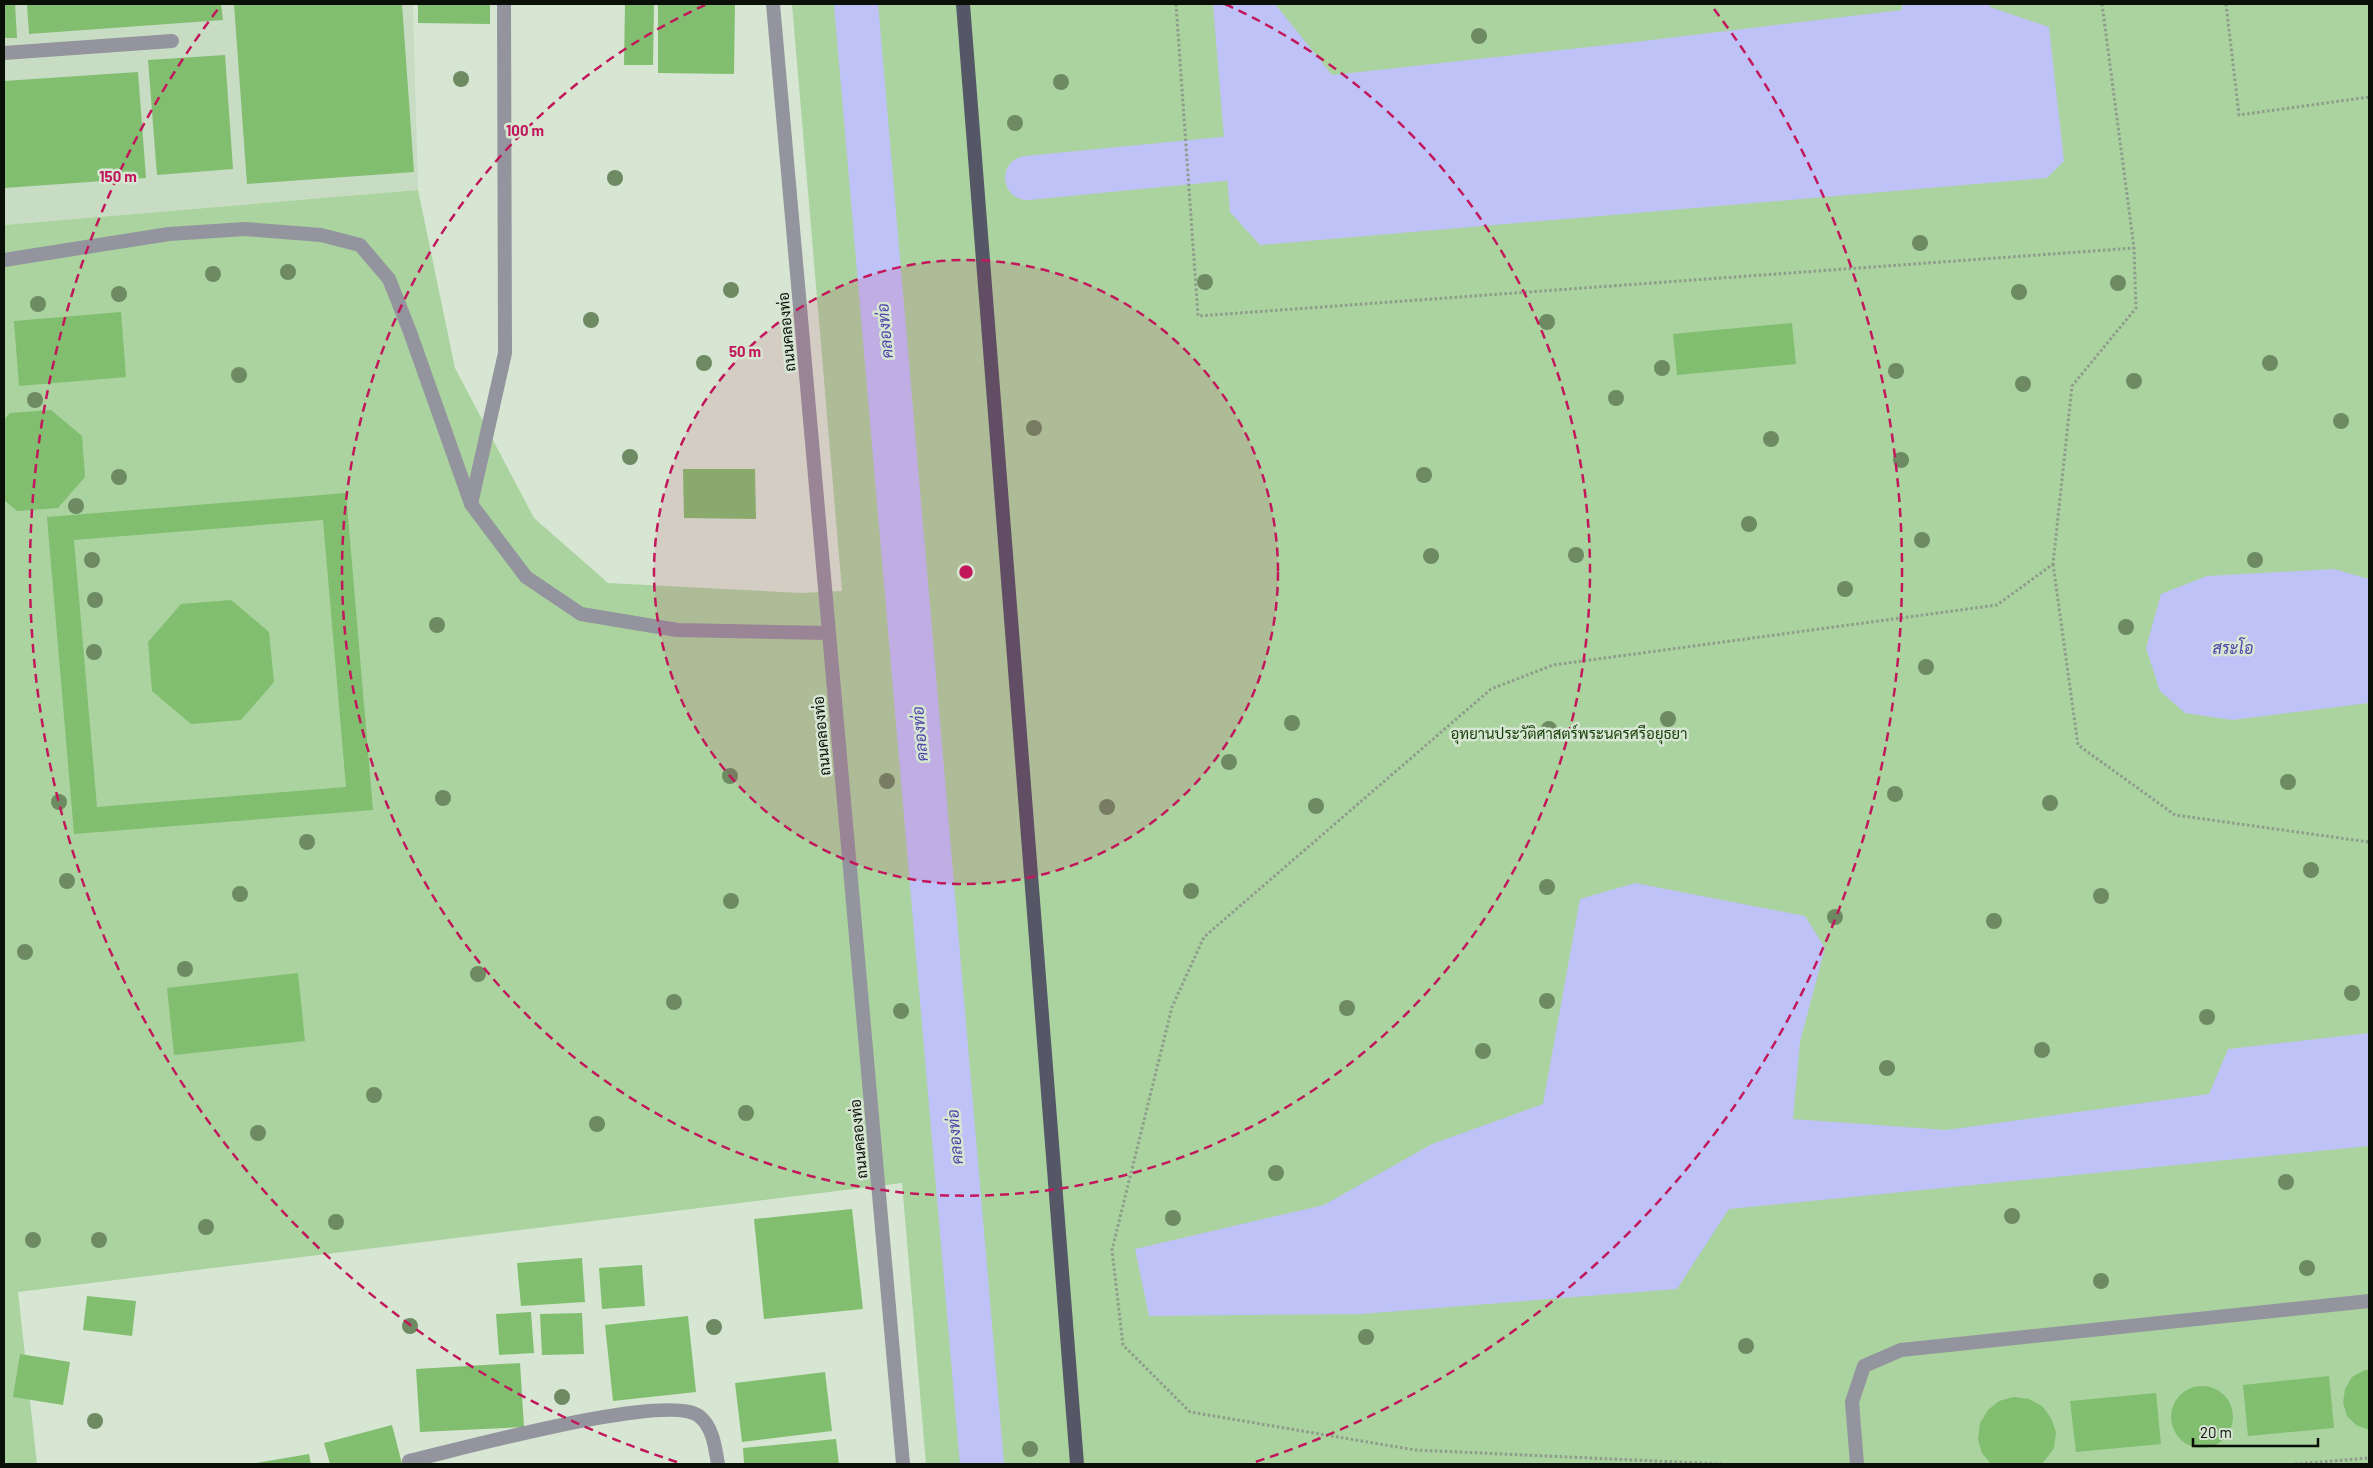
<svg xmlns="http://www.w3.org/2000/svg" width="2373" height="1468" font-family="Barlow,Sarabun,sans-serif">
  <rect width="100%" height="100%" fill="#d6e6d2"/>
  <polygon fill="#c8dcc3" points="4,4 413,4 418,190 4,225"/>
  <polygon fill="#aad39f" points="792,4 2369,4 2369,1464 926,1464 902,1183 18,1292 37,1464 4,1464 4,225 418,190 455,368 534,518 608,583 801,593 842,591"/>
  <g fill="#bfc2f7">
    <polygon points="1213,4 1275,4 1332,75 1635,42 1902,10 1902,4 1989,4 1990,7 2049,27 2064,161 2047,178 1260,245 1230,212"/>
    <polygon points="2334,569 2369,579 2369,703 2232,720 2185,713 2160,691 2146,648 2161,594 2207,576"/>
    <polygon points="1635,883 1805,916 1825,948 1800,1042 1793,1119 1946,1130 2209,1094 2228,1049 2369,1033 2369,1146 1729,1209 1677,1289 1361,1314 1149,1316 1135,1249 1324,1205 1432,1144 1543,1104 1580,899"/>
  </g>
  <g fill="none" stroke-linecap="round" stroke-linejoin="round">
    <g stroke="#bfc2f7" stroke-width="44">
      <polyline points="856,4 982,1464"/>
      <polyline points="1027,178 1274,154"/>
    </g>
  </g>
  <g fill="#81be70" fill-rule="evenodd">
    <polygon points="4,4 15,4 17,38 4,38"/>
    <polygon points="27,4 221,4 223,20 29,34"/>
    <polygon points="234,4 402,4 414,172 247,184"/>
    <polygon points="418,4 490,4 490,24 418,23"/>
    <polygon points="625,4 654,4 653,65 624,65"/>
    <polygon points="658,4 735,4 734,74 658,73"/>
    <polygon points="225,55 233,169 157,175 148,60"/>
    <polygon points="138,72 146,178 4,188 4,81"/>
    <polygon points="121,312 126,377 19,386 14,321"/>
    <polygon points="1792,323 1796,364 1677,375 1673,334"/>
    <polygon points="51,410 82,436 85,477 58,508 17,511 4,500 4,420 10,413"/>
    <polygon points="683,469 755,469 756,519 684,518"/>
    <path d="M 346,493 L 373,810 L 74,834 L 47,517 ZM 323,520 L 346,787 L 97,807 L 74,540 Z"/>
    <polygon points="231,600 269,632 274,682 241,720 191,724 152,691 148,642 181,604"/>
    <polygon points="298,973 305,1041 174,1055 167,988"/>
    <polygon points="852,1209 863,1309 764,1319 754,1219"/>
    <polygon points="582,1258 585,1302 521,1306 517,1263"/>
    <polygon points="642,1265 645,1306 602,1309 599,1268"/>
    <polygon points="87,1296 136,1301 132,1336 83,1330"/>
    <polygon points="531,1312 534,1353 499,1355 496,1314"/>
    <polygon points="582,1313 584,1354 542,1355 540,1314"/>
    <polygon points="688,1316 696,1392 613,1401 605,1325"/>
    <polygon points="20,1354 70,1362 63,1405 13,1397"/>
    <polygon points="520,1363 524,1427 420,1432 416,1369"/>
    <polygon points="2365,1370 2369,1370 2369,1430 2356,1425 2347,1416 2343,1403 2345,1389 2352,1377"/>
    <polygon points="825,1372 832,1431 742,1442 735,1383"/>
    <polygon points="2329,1376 2334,1428 2248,1436 2243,1385"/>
    <circle cx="2202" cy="1417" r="31"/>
    <polygon points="2156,1393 2161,1444 2076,1452 2070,1401"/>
    <polygon points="2014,1397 2029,1399 2042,1406 2051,1418 2056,1432 2054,1448 2042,1464 1991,1464 1982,1453 1978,1439 1980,1423 1988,1410 1999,1401"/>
    <polygon points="392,1425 402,1464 330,1464 324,1443"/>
    <polygon points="836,1439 839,1464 744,1464 743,1448"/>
    <polygon points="309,1454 311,1464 256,1464 256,1463"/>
  </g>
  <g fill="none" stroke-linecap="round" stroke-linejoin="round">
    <g stroke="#8f9b8b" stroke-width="3" stroke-dasharray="2.5 2.5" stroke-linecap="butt">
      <polyline points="1176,4 1198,316 2134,248"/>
      <polyline points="2226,4 2239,115 2369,97"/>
      <polyline points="2053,564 2078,745 2175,815 2369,842"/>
      <polyline points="1722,1464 1415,1450 1190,1412 1123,1345 1112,1250 1172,1007 1204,937 1491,689 1553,665 1997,605 2053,564 2072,386 2136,308 2134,248 2102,4"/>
      <polyline points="2295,1464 2369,1458"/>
    </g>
    <g stroke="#93949e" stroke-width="14">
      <polyline points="4,53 172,41"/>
      <polyline points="471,504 505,353 504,4"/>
      <path d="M 409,1461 C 454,1451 668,1391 699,1416 C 713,1427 715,1447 718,1464"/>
      <polyline points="1857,1464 1852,1402 1864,1366 1901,1350 2369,1301"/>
    </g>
    <polyline stroke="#93949e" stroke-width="14" points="4,260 169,234 245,229 321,235 360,245 389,279 410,332 471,504 526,577 581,614 677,630 828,633"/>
    <polyline stroke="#93949e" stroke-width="14" points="773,4 903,1464"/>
    <polyline stroke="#555666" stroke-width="14" points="963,4 1077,1464"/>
  </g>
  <g fill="#6d8a63">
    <circle cx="1479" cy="36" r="8"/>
    <circle cx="461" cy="79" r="8"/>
    <circle cx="1061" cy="82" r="8"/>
    <circle cx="1015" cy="123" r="8"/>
    <circle cx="615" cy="178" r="8"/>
    <circle cx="1920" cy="243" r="8"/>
    <circle cx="288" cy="272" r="8"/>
    <circle cx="213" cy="274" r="8"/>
    <circle cx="1205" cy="282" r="8"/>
    <circle cx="2118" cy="283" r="8"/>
    <circle cx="731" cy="290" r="8"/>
    <circle cx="2019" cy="292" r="8"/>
    <circle cx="119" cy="294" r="8"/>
    <circle cx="38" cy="304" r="8"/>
    <circle cx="591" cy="320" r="8"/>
    <circle cx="1547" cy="322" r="8"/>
    <circle cx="704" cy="363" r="8"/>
    <circle cx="2270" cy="363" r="8"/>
    <circle cx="1662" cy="368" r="8"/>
    <circle cx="1896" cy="371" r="8"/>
    <circle cx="239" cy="375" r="8"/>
    <circle cx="2134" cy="381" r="8"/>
    <circle cx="2023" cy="384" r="8"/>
    <circle cx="1616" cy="398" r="8"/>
    <circle cx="35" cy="400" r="8"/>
    <circle cx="2341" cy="421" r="8"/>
    <circle cx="1034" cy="428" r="8"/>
    <circle cx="1771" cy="439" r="8"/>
    <circle cx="630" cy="457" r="8"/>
    <circle cx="1901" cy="460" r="8"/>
    <circle cx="1424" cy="475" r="8"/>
    <circle cx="119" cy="477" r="8"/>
    <circle cx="76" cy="506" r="8"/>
    <circle cx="1749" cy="524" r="8"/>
    <circle cx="1922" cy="540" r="8"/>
    <circle cx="1576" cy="555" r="8"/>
    <circle cx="1431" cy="556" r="8"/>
    <circle cx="92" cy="560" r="8"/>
    <circle cx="2255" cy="560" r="8"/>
    <circle cx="1845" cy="589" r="8"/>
    <circle cx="95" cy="600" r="8"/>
    <circle cx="437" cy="625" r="8"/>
    <circle cx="2126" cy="627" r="8"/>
    <circle cx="94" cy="652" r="8"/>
    <circle cx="1926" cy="667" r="8"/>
    <circle cx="1668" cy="719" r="8"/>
    <circle cx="1292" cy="723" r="8"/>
    <circle cx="1549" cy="729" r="8"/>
    <circle cx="1229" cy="762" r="8"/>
    <circle cx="730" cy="776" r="8"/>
    <circle cx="887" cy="781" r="8"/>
    <circle cx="2288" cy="782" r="8"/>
    <circle cx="1895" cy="794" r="8"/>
    <circle cx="443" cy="798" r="8"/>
    <circle cx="59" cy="802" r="8"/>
    <circle cx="2050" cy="803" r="8"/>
    <circle cx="1316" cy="806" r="8"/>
    <circle cx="1107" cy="807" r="8"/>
    <circle cx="307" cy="842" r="8"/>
    <circle cx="2311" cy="870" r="8"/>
    <circle cx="67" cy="881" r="8"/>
    <circle cx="1547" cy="887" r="8"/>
    <circle cx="1191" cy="891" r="8"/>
    <circle cx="240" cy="894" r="8"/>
    <circle cx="2101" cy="896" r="8"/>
    <circle cx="731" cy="901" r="8"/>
    <circle cx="1835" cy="917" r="8"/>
    <circle cx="1994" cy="921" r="8"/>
    <circle cx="25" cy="952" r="8"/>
    <circle cx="185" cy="969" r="8"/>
    <circle cx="478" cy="974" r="8"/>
    <circle cx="2352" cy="993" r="8"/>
    <circle cx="1547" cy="1001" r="8"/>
    <circle cx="674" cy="1002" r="8"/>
    <circle cx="1347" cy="1008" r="8"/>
    <circle cx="901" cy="1011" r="8"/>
    <circle cx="2207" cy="1017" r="8"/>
    <circle cx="2042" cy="1050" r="8"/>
    <circle cx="1483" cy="1051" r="8"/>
    <circle cx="1887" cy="1068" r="8"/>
    <circle cx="374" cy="1095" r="8"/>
    <circle cx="746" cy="1113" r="8"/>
    <circle cx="597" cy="1124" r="8"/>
    <circle cx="258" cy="1133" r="8"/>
    <circle cx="1276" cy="1173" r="8"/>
    <circle cx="2286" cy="1182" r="8"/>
    <circle cx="2012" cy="1216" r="8"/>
    <circle cx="1173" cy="1218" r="8"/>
    <circle cx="336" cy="1222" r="8"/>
    <circle cx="206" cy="1227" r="8"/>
    <circle cx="33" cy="1240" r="8"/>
    <circle cx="99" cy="1240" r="8"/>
    <circle cx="2307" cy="1268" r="8"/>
    <circle cx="2101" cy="1281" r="8"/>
    <circle cx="410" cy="1326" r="8"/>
    <circle cx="714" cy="1327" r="8"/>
    <circle cx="1366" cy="1337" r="8"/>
    <circle cx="1746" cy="1346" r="8"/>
    <circle cx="562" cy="1397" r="8"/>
    <circle cx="95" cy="1421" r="8"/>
    <circle cx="1030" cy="1449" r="8"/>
  </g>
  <circle cx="966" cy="572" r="312" fill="#c2185b" fill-opacity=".12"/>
  <g fill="none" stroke="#c2185b" stroke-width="2.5" stroke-dasharray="9 6">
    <circle cx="966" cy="572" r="312"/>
    <path d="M1225 4A624 624 0 1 1 707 4"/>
    <path d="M677 1462A936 936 0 0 1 218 9M1714 9A936 936 0 0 1 1255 1462"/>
  </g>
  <g text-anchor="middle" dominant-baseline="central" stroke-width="5" stroke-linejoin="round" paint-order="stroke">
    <g font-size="15" fill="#0a0f08" stroke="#d6e6d2">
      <text transform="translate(786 332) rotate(-95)">ถนนคลองท่อ</text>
      <text transform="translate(821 736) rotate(-95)">ถนนคลองท่อ</text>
      <text transform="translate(858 1139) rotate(-95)">ถนนคลองท่อ</text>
    </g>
    <g font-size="15" fill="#173e08" stroke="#d6e6d2">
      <text x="1569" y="733">อุทยานประวัติศาสตร์พระนครศรีอยุธยา</text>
    </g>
    <g font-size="16" font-style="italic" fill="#4d45a8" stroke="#d6e6d2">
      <text transform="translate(884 331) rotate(-95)">คลองท่อ</text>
      <text x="2233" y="647">สระโอ</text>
      <text transform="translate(919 734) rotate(-95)">คลองท่อ</text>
      <text transform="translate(954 1137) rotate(-95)">คลองท่อ</text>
    </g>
  </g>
  <circle cx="966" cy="572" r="8" fill="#c2185b" stroke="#d6e6d2" stroke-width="2.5"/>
  <g font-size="15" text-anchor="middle" font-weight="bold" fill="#c2185b" stroke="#d6e6d2" stroke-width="5" stroke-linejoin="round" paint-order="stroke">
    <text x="525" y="136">100 m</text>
    <text x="118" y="182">150 m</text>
    <text x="745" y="357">50 m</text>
  </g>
  <rect width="2373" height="1468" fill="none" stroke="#0a0f08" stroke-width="10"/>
  <path d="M2193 1438v8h125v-8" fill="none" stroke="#0a0f08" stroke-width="2.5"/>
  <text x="2200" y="1438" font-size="15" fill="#0a0f08" stroke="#d6e6d2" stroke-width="4" paint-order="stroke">20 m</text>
</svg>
